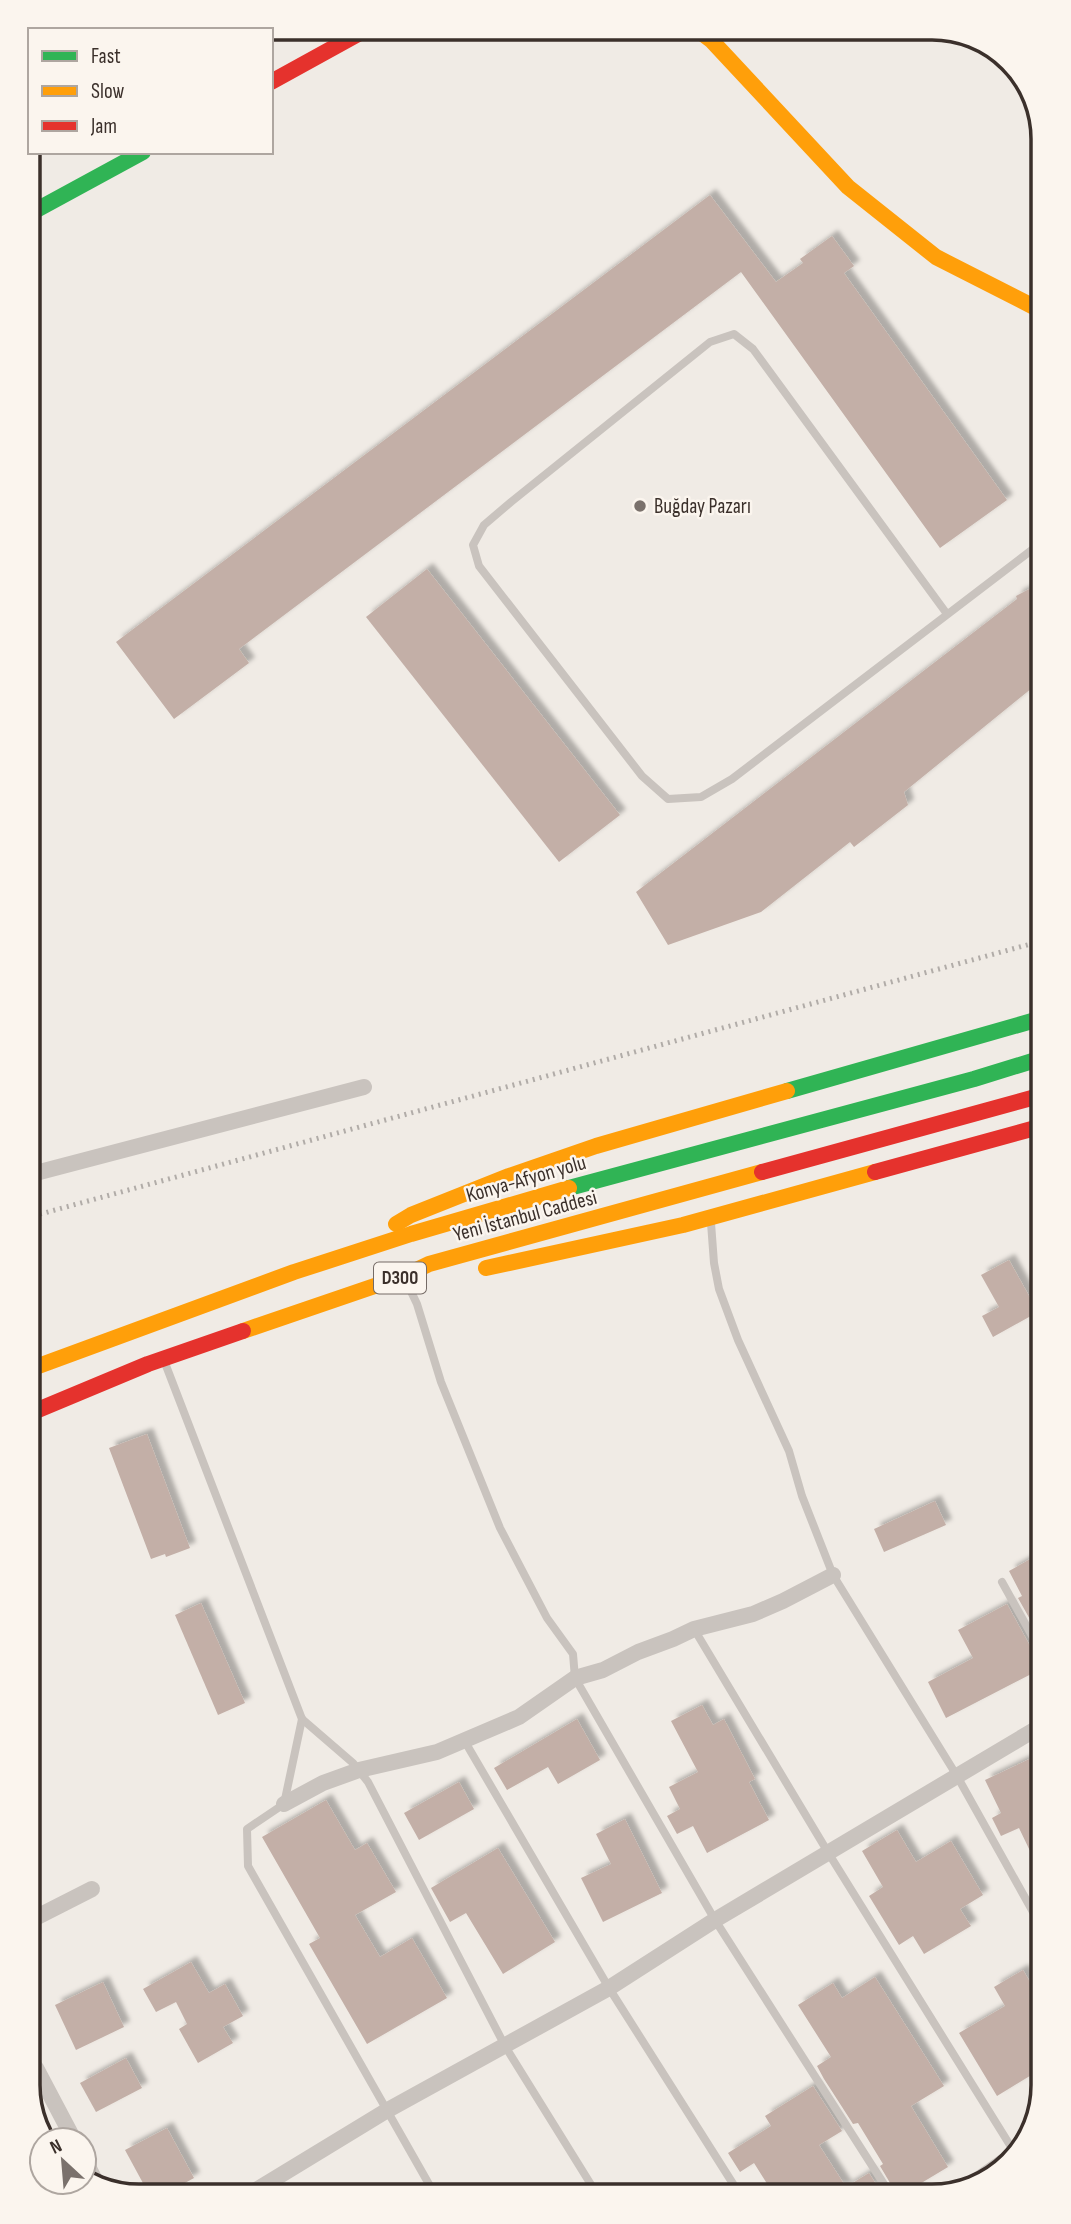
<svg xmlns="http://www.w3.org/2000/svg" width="1071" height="2224" font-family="'Sofia Sans Condensed',sans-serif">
  <defs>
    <filter id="shadow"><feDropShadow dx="6" dy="-6" stdDeviation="2" flood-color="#0004"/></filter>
  </defs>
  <rect width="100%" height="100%" fill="#f0ebe5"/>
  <g fill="#c3afa7" filter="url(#shadow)">
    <polygon points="710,195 776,282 803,263 800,259 832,236 854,266 844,273 1007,500 940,548 741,272 239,649 249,663 174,719 116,642"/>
    <polygon points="427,569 620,815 559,862 366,617"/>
    <polygon points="1037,585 1037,684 904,792 908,805 854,847 850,842 761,912 668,945 636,892 1017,599 1016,596"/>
    <polygon points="1009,1260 1038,1312 993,1337 982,1316 999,1307 981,1275"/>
    <polygon points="147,1434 190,1548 166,1557 165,1554 151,1559 109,1448"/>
    <polygon points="935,1501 946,1525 884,1552 874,1529"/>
    <polygon points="1041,1553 1041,1639 1018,1598 1022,1596 1009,1571"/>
    <polygon points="201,1603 245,1703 218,1715 175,1615"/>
    <polygon points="1007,1604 1035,1655 1041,1658 1041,1669 946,1718 928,1682 973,1658 958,1630"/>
    <polygon points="702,1705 713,1725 724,1719 755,1779 749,1782 769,1820 707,1853 693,1826 677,1834 667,1816 680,1809 669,1787 698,1772 671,1721"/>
    <polygon points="577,1719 600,1760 558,1784 548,1767 507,1790 494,1768"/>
    <polygon points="1042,1753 1042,1876 1019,1828 1001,1836 992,1818 1001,1813 985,1780"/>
    <polygon points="459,1782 474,1809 419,1840 404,1813"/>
    <polygon points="326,1800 355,1850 367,1843 396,1892 355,1915 380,1957 412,1938 447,1998 367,2044 309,1944 320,1938 262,1837"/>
    <polygon points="625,1819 662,1893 603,1922 581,1878 611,1864 596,1834"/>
    <polygon points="897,1830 916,1862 951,1841 983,1895 960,1909 971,1926 924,1954 913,1936 899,1945 869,1896 883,1887 862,1851"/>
    <polygon points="498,1848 555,1942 503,1974 466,1913 450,1922 431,1888"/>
    <polygon points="191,1962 209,1993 225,1984 243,2016 223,2027 233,2043 198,2063 179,2029 187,2024 176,2002 156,2012 143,1989"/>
    <polygon points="1023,1970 1043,2004 1043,2068 997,2096 959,2033 1005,2006 994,1987"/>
    <polygon points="875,1977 944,2086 911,2106 948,2167 913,2188 893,2188 880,2166 883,2164 858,2123 853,2124 824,2079 817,2066 831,2057 798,2005 833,1983 842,1998"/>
    <polygon points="103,1982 124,2027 76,2050 55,2005"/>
    <polygon points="126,2058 142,2088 96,2112 80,2083"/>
    <polygon points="813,2086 842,2131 819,2145 846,2187 869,2173 879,2189 771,2190 754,2163 740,2172 728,2153 771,2126 765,2116"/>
    <polygon points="167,2128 194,2178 161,2196 150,2196 125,2150"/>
  </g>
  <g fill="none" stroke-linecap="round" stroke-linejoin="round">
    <g stroke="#c9c3be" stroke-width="8">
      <polyline points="947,614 753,349 734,334 710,342 511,502 484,525 473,545 479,566 642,776 668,799 701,797 732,779 1037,546"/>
      <polyline points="711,1223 714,1263 719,1289 738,1340 789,1451 802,1496 833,1575 957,1776 1042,1928"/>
      <polyline points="406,1281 417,1304 441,1382 500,1528 547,1618 573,1654 575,1678 715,1920 887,2189"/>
      <polyline points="165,1363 302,1719 353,1763 368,1782 505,2046 595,2191"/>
      <polyline points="1002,1582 1041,1652"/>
      <polyline points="694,1629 829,1854 1013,2150"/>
      <polyline points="302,1719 284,1804 247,1829 248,1866 434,2193"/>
      <polyline points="464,1740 609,1988 737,2190"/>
      <polyline points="959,2188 1026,2141"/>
    </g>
    <g stroke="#c9c3be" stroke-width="16">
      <polyline points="32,1174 364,1087"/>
      <polyline points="284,1804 323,1783 359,1770 437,1752 519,1717 575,1678 603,1670 638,1652 673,1639 694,1629 753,1614 783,1601 833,1575"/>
      <polyline points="35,1918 92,1889"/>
      <polyline points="36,2068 74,2140"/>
      <polyline points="84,2159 97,2184"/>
      <polyline points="248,2195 386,2111 609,1988 715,1920 1041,1726"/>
    </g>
    <g stroke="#30b455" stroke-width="16">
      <polyline points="29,214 143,152"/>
      <polyline points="787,1091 1039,1019"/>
      <polyline points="569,1188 974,1079 1039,1059"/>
    </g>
    <g stroke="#ff9f0a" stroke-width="16">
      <polyline points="695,28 712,41 848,187 936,257 1036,308"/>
      <polyline points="396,1224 411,1215 509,1176 596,1146 787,1091"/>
      <polyline points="486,1268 683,1225 875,1172"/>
      <polyline points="243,1331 404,1276 429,1264 762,1172"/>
      <polyline points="33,1368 294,1272 411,1234 569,1188"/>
    </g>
    <g stroke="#e5322d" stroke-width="16">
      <polyline points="271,82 369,28"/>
      <polyline points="762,1172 1039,1096"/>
      <polyline points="875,1172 1039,1127"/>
      <polyline points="33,1412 148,1364 243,1331"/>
    </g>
    <polyline stroke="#b1aca8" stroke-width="5" stroke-dasharray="2 5" stroke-linecap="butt" points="33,1216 1038,942"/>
  </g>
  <circle fill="#7a716c" stroke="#fbf5ee" stroke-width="2.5" cx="640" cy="506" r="7"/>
  <g text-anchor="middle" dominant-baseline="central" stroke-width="5" stroke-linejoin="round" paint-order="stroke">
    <rect fill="#fbf5ee" stroke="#756b66" stroke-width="2" x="374" y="1262.5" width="52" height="31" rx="5"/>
    <g font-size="19" font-weight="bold" fill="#3b302b">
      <text x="400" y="1278">D300</text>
    </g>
    <g font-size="21" fill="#3b302b" stroke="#fbf5ee" text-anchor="start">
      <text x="654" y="506">Buğday Pazarı</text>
    </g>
    <g font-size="21" fill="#3b302b" stroke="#fbf5ee">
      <text transform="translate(526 1179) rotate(-16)">Konya-Afyon yolu</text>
      <text transform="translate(525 1216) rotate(-15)">Yeni İstanbul Caddesi</text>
    </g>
  </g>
  <path d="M0 0H1071V2224H0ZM139 40H932A99 99 0 0 1 1031 139V2085A99 99 0 0 1 932 2184H139A99 99 0 0 1 40 2085V139A99 99 0 0 1 139 40Z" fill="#fbf5ee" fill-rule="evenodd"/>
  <path fill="none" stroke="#3b302b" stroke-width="3.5" d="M139 40H932A99 99 0 0 1 1031 139V2085A99 99 0 0 1 932 2184H139A99 99 0 0 1 40 2085V139A99 99 0 0 1 139 40Z"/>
  <rect x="28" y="28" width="245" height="126" fill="#fbf5ee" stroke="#aea6a0" stroke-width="2"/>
  <rect x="42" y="51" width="35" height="10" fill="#30b455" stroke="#aea6a0" stroke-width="2"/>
  <text x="91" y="63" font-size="21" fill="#3b302b">Fast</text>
  <rect x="42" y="86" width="35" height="10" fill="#ff9f0a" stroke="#aea6a0" stroke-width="2"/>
  <text x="91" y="98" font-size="21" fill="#3b302b">Slow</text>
  <rect x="42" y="121" width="35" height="10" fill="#e5322d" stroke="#aea6a0" stroke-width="2"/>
  <text x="91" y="133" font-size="21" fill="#3b302b">Jam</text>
  <g transform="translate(63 2161) rotate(334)"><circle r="33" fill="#fbf5ee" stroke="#aea6a0" stroke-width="2"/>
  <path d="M0-5L12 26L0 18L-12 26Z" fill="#7a716c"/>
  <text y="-10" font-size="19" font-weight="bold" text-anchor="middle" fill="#3b302b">N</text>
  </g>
</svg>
